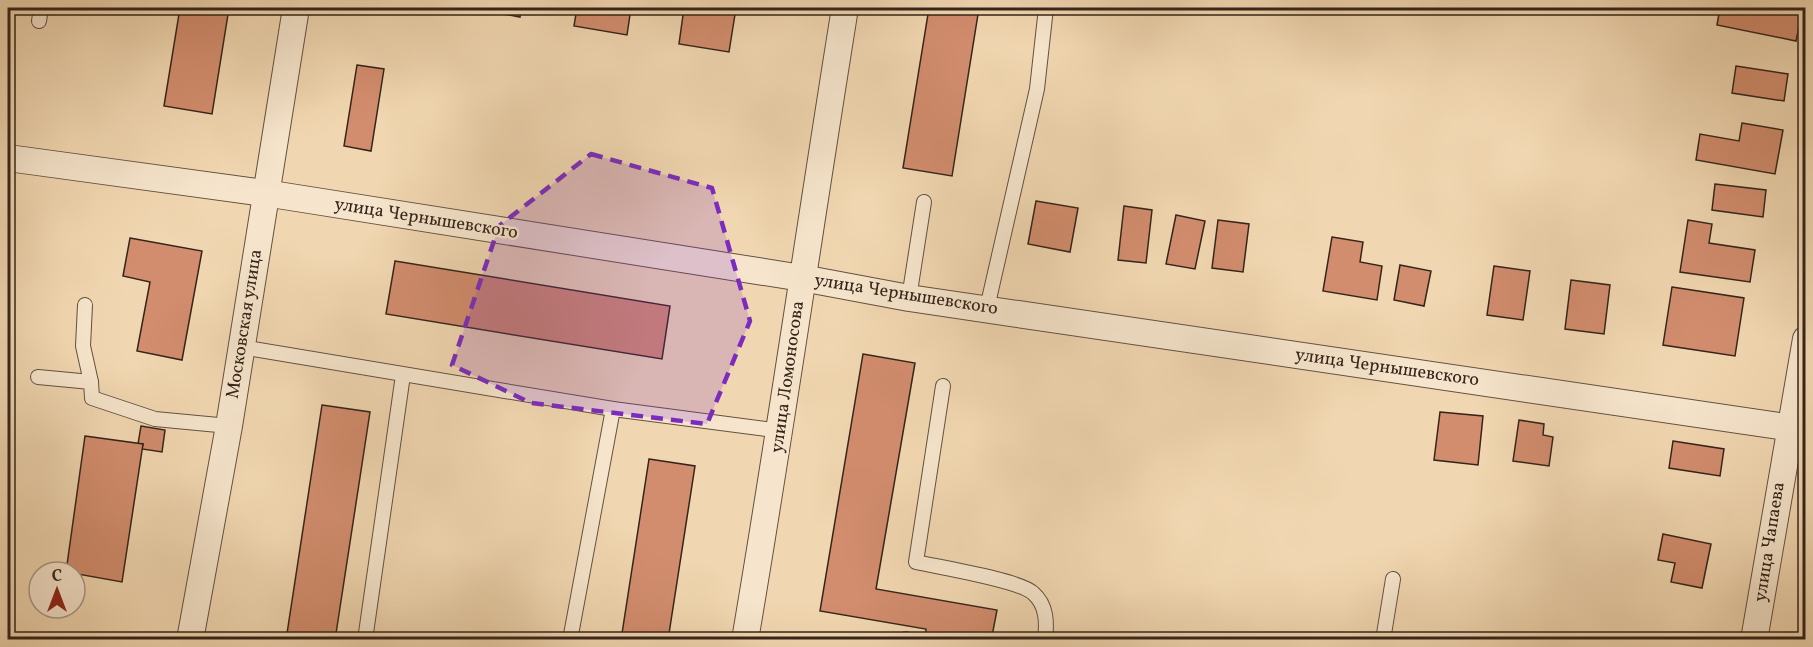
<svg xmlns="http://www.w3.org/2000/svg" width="1813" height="647" font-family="Vollkorn,serif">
  <rect width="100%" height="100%" fill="#f1d7b1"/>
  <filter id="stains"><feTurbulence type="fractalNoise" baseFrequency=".00333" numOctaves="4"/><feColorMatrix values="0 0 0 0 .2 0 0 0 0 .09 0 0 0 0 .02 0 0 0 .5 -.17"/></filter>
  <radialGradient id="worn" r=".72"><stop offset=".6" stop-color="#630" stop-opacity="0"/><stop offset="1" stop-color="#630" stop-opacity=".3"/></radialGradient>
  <g fill="#d28d6e" stroke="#34241a" stroke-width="1.5">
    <polygon points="180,8 229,8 212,114 164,106"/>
    <polygon points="470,8 521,8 520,17"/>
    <polygon points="577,8 631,8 627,35 574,26"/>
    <polygon points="684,8 736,8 729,52 679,44"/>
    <polygon points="929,8 979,8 952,176 903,168"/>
    <polygon points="1720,8 1803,8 1796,41 1717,25"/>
    <polygon points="357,65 384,69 371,151 344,146"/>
    <polygon points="1736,66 1788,74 1784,101 1732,93"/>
    <polygon points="1742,123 1783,130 1775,174 1696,160 1700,134 1739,141"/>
    <polygon points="1715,184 1766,190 1763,217 1712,210"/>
    <polygon points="1036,201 1078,208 1070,252 1028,244"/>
    <polygon points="1124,206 1152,210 1146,263 1118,260"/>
    <polygon points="1176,215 1205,221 1195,269 1166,264"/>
    <polygon points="1218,220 1249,224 1243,272 1212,268"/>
    <polygon points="1688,220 1712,224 1709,243 1755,250 1750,282 1680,272"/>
    <polygon points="1332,237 1363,242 1360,262 1382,266 1377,300 1323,291"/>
    <polygon points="130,238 202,251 182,360 137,351 150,282 123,276"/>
    <polygon points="395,261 670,306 662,359 386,314"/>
    <polygon points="1400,265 1431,271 1424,306 1394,300"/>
    <polygon points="1494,266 1530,271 1523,320 1487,315"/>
    <polygon points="1571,280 1610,285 1604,334 1565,329"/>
    <polygon points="1672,287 1744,298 1735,356 1663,345"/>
    <polygon points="863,354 915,363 876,589 997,610 992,636 1013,640 925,640 926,629 820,611"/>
    <polygon points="322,405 370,412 335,640 286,640"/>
    <polygon points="1440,412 1483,416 1478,465 1434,460"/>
    <polygon points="1519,420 1544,424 1543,435 1553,437 1549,466 1513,461"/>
    <polygon points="141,426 165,430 162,452 142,449 143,444 138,444"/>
    <polygon points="85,436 143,444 122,582 66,572"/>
    <polygon points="1673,441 1724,449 1720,476 1669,468"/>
    <polygon points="649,459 695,466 668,640 621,640"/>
    <polygon points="1663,534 1711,544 1702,588 1671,582 1675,563 1658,560"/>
    <polygon points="1639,636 1660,640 1638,640"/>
  </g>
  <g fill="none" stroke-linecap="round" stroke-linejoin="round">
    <defs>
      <g id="lane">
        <polyline points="39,21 41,8"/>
        <polyline points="909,298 924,202"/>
        <polyline points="85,305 83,346 91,382 92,398 155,419 229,426"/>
        <polyline points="987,308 1037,89 1046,8"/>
        <polyline points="241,347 613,409"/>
        <polyline points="38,377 91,382"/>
        <path d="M 943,386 L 916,562 C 938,567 1019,580 1033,593 C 1047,605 1047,623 1045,640"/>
        <polyline points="365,640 403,375"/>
        <polyline points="570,640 613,409 781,431"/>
        <polyline points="906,640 906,639"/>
        <polyline points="1383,640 1393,579"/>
      </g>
      <g id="street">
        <polyline points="8,158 265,193 802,278 909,298 1806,430"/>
        <polyline points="190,640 229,426 296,8"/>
        <path d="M 745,640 C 781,429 811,218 845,8"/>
        <polyline points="1754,640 1806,339"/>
      </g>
    </defs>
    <use href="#lane" stroke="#635140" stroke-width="16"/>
    <use href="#street" stroke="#635140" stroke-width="28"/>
    <use href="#lane" stroke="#f6e5cc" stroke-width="14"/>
    <use href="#street" stroke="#f6e5cc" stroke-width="26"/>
  </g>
  <path fill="#7b2cbf" fill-opacity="0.2" stroke="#7b2cbf" stroke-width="4.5" stroke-dasharray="12 8" stroke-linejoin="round" d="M 591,154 L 712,188 L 750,321 L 707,424 L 531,403 L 452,365 L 499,226 Z"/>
  <g text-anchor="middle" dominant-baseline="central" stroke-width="5" stroke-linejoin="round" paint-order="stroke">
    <g font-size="18" fill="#34241a" stroke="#f6e5cc">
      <text transform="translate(426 219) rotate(9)">улица Чернышевского</text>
      <text transform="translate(906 295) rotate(9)">улица Чернышевского</text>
      <text transform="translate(245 324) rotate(-81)">Московская улица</text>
      <text transform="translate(1387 368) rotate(8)">улица Чернышевского</text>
      <text transform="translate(788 377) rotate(-82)">улица Ломоносова</text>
      <text transform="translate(1770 542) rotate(-81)">улица Чапаева</text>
    </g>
  </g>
  <rect width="1813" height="647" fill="none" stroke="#f1d7b1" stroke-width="30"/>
  <rect x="9" y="9" width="1795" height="629" fill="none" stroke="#34241a" stroke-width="3"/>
  <rect x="15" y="15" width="1783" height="617" fill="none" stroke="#34241a" stroke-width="1.5"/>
  <g transform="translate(57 590)"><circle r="28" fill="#f6e5cc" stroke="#a89885" stroke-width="1.5"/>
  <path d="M0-4.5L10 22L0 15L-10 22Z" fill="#8f2418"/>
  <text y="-9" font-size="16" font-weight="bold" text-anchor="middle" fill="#34241a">С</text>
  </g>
  <rect width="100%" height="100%" filter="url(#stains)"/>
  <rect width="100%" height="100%" fill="url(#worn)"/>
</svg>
